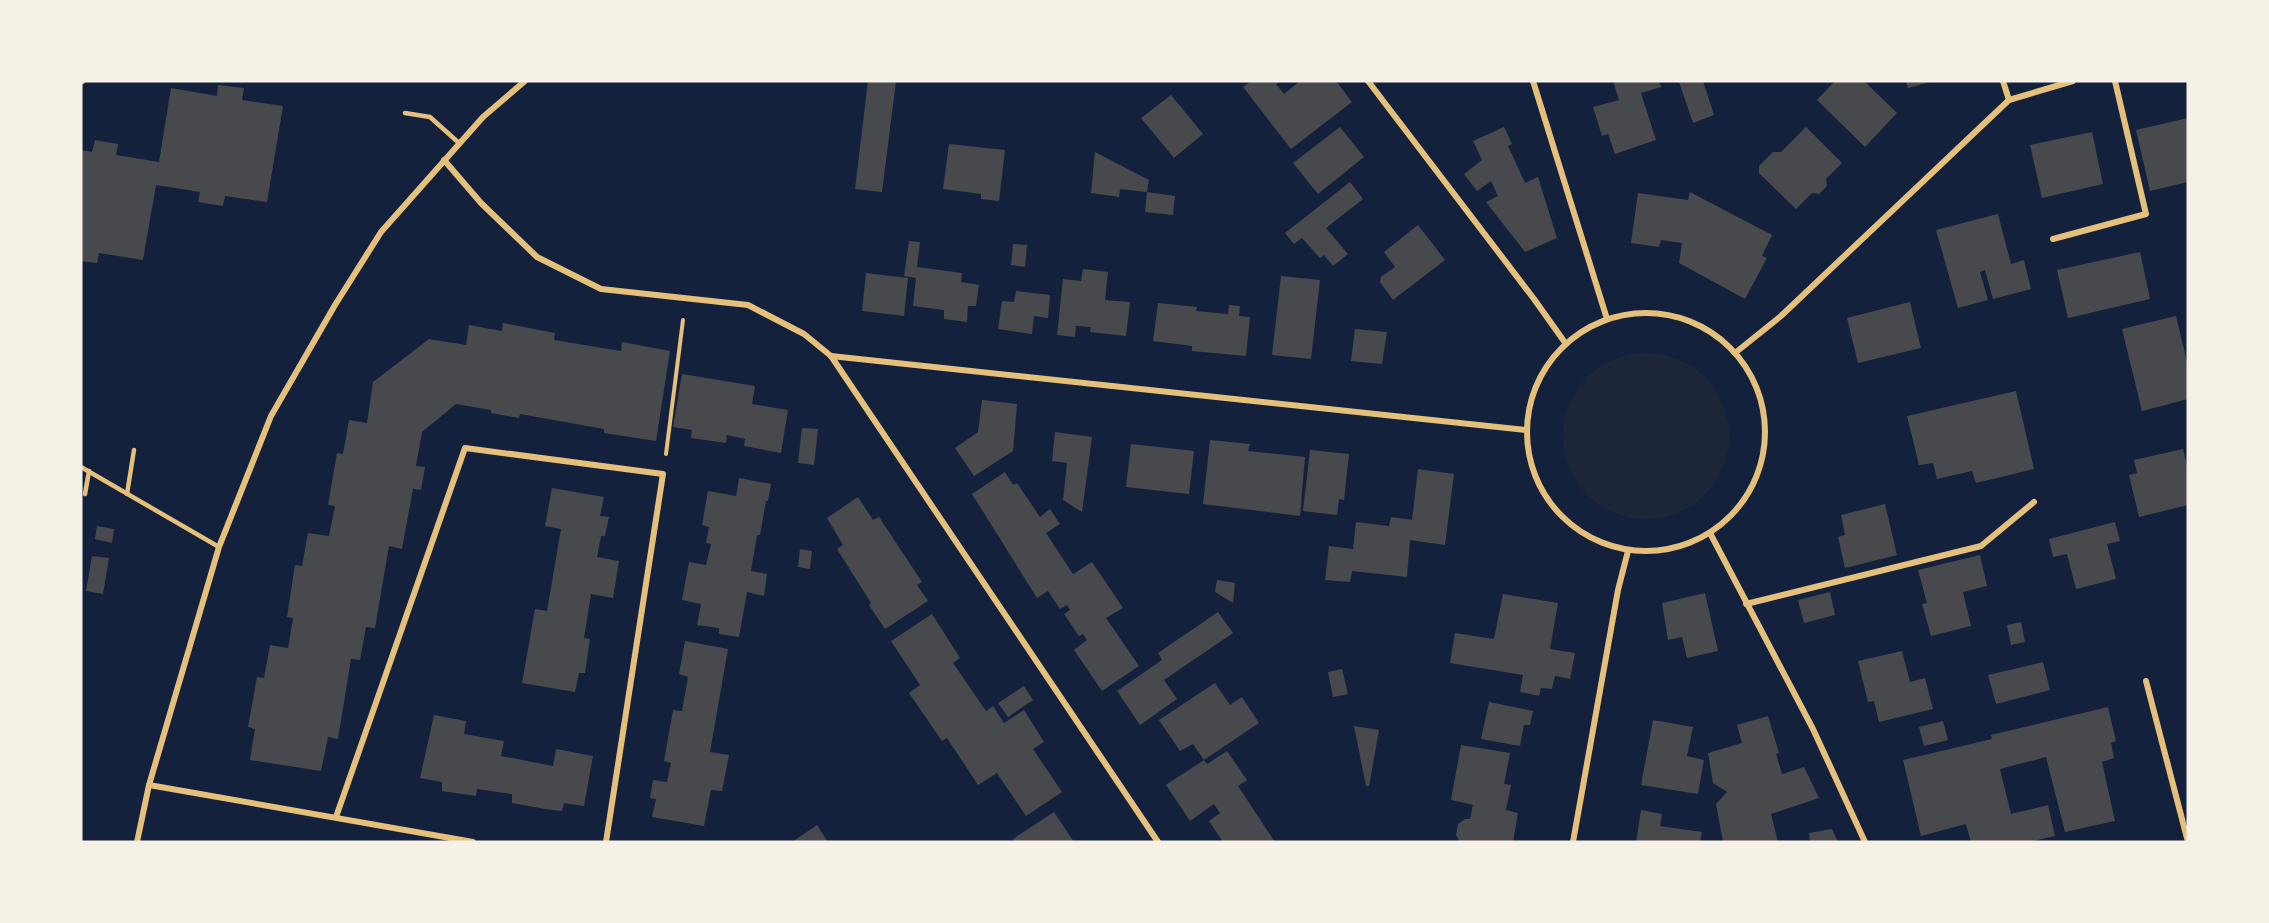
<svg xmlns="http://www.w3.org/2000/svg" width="2269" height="923" font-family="'Fira Sans',sans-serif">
  <rect width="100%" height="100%" fill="#14213d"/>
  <circle fill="#1d2539" cx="1646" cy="436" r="83"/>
  <g fill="#48494c">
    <polygon points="868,81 896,81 882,192 855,189"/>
    <polygon points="1251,81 1281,81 1276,84 1284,94 1300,81 1336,81 1352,102 1291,149 1243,87"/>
    <polygon points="1613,81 1659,81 1661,87 1641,93 1656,140 1615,154 1608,134 1602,136 1593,107 1619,100"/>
    <polygon points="1681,81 1703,81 1714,115 1693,123 1679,82"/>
    <polygon points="1835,81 1864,81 1897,113 1865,147 1817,100"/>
    <polygon points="1906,81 1930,81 1930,82 1908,88"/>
    <polygon points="218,85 244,88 242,100 283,106 267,202 225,196 223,206 198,202 200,192 156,185 143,260 99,253 97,263 81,261 81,150 92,152 95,140 118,144 116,155 159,162 171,88 217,96"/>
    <polygon points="1171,95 1203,134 1174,158 1141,118"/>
    <polygon points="2188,118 2188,182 2150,191 2136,130"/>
    <polygon points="1340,127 1364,157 1318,194 1293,163"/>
    <polygon points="1504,127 1512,144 1508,146 1525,183 1538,177 1557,238 1525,252 1486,202 1498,196 1491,181 1477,191 1464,174 1482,160 1473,141"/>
    <polygon points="1806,127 1842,163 1826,179 1827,186 1819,194 1812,193 1796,209 1759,173 1759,166 1773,152 1781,152"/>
    <polygon points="2092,132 2103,184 2042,198 2030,145"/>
    <polygon points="949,144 1005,150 999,201 981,199 981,194 943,189"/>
    <polygon points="1095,152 1149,180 1147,192 1175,196 1173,215 1145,212 1147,192 1120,189 1119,197 1091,193"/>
    <polygon points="1350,182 1363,199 1326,228 1348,254 1333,266 1324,255 1320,258 1302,238 1294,244 1285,233"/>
    <polygon points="1690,192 1772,235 1762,256 1767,258 1745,299 1679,263 1682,243 1661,240 1659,247 1631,243 1638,193 1688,200"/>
    <polygon points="1998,214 2011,264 2024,260 2031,289 1993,299 1985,270 1980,272 1988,300 1958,308 1936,230"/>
    <polygon points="1418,225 1445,260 1393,300 1380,282 1381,277 1395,267 1384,252"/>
    <polygon points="909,241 920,242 917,267 962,273 961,282 979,285 976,306 968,306 967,322 944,319 944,310 913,306 916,278 904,276"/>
    <polygon points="1013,244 1027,245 1025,267 1011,265"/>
    <polygon points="2140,252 2150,299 2068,318 2057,270"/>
    <polygon points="1083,269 1108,272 1105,300 1130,302 1126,336 1090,332 1091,327 1076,326 1075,337 1057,335 1063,279 1081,281"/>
    <polygon points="866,273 908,278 904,316 862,311"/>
    <polygon points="1281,276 1320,280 1311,359 1272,355"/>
    <polygon points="1016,291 1050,295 1048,318 1034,316 1032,334 998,329 1002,301 1014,302"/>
    <polygon points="1910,302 1921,348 1858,363 1847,318"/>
    <polygon points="1158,303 1197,307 1196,311 1228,314 1229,305 1240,306 1239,316 1250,317 1246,356 1192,351 1192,346 1153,341"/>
    <polygon points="2176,316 2188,366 2188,399 2142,411 2122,329"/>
    <polygon points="503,323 555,333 554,340 621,351 622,342 670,351 656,441 604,433 604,429 520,414 519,418 491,413 491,410 456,404 422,432 416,466 425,467 421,490 413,489 402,549 389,546 375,628 366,627 360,660 351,659 338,739 328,737 321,771 250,760 255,729 248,727 257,677 264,678 270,645 288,648 293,618 287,617 295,565 302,566 308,533 329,536 335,506 328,505 337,453 343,454 349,420 367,423 373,382 429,339 466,345 469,325 502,331"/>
    <polygon points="1355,329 1387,332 1382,364 1351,361"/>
    <polygon points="682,374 755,386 752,404 788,410 781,453 744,446 745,439 727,435 726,443 691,438 692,430 673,427"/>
    <polygon points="2016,391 2034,469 1976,483 1972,471 1937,479 1933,463 1919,465 1907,416"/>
    <polygon points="982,400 1017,404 1013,451 974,476 955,448 978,432"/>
    <polygon points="802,428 818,429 814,465 798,463"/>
    <polygon points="1055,432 1092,437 1082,512 1063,500 1067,463 1052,461"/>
    <polygon points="1210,440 1250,444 1248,451 1305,457 1300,516 1203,504"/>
    <polygon points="1131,444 1194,451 1189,494 1126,487"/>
    <polygon points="2183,449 2188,469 2188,505 2139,517 2129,475 2137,473 2134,460"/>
    <polygon points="1310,450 1349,454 1344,500 1339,499 1337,515 1303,511"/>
    <polygon points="1418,469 1454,474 1445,545 1410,540 1407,577 1352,571 1350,582 1325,580 1329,546 1353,549 1356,522 1389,526 1391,517 1412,520"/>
    <polygon points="1005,472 1013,485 1017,483 1040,517 1050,509 1060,524 1046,533 1073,574 1092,562 1123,608 1106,618 1139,666 1102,691 1074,650 1087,640 1083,634 1079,636 1064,614 1070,610 1067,605 1060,609 1048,591 1037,598 972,494"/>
    <polygon points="739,478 771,484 768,501 766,501 760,535 757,535 751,571 767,574 764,596 747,592 739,637 719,634 719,628 697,625 701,604 682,600 689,562 706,565 711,544 706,543 709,527 702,525 708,491 736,496"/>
    <polygon points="552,488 604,497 600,516 609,517 605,536 601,536 597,557 619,561 613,598 591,594 584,638 590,639 587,659 585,673 579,673 575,692 522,683 535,609 547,611 561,529 545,526"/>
    <polygon points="858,497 873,520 879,517 922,582 917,585 928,601 885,629 869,605 871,603 837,549 843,545 827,518"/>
    <polygon points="1885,504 1897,555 1845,568 1838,537 1845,535 1841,515"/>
    <polygon points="2115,522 2120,541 2107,544 2116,579 2076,589 2067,554 2053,557 2049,539"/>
    <polygon points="97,526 114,529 112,543 95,539"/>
    <polygon points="800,549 812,551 810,569 798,567"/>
    <polygon points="1980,555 1987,586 1963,592 1971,626 1931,636 1922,604 1927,603 1918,570"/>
    <polygon points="92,556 109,558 103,594 86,591"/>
    <polygon points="1217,580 1235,583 1233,603 1215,592"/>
    <polygon points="1830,592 1835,615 1804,623 1798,600"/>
    <polygon points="1705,593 1718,651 1687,658 1682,637 1668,640 1662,603"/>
    <polygon points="1503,594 1558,603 1550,649 1575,653 1570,679 1555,676 1552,689 1541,688 1539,696 1520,692 1523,675 1450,663 1455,633 1494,639"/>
    <polygon points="1218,612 1233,633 1164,680 1177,699 1140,725 1117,691 1162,660 1158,653"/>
    <polygon points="932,614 960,658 953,663 986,711 993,706 1004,723 1024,710 1044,742 1033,749 1062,792 1026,816 997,773 978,785 947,738 942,741 909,693 920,685 891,641"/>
    <polygon points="2021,622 2025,642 2011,645 2007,625"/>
    <polygon points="685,641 728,649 710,752 729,755 722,791 711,790 704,826 652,817 656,799 650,798 653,780 667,782 671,763 664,761 673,710 682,711 688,677 679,674"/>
    <polygon points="1902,651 1910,682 1925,678 1933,709 1879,722 1874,701 1868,702 1858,661"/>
    <polygon points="2043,662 2050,690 1996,704 1988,675"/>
    <polygon points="1342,669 1348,694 1333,697 1328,672"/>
    <polygon points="1215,683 1230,705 1242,697 1259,723 1204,760 1207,764 1227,751 1247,780 1238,786 1275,842 1223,842 1209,821 1220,813 1214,804 1190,821 1166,785 1204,760 1193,744 1180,751 1159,720"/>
    <polygon points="1024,686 1033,700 1008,717 998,703"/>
    <polygon points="1489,702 1533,711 1530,725 1524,725 1520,746 1481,739"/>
    <polygon points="2108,707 2116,741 2111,743 2114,758 2102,762 2115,821 2065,832 2046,757 2000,769 2011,814 2048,805 2055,836 2029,842 1971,842 1966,824 1921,836 1903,760 1992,739 1991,735"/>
    <polygon points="434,715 466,721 464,734 504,741 501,756 553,766 556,749 593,756 584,806 564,803 562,811 545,809 512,803 512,794 477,789 476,796 442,791 442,782 420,778"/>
    <polygon points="1768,716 1779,753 1776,754 1782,774 1804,767 1819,798 1771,814 1778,842 1723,842 1716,804 1727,792 1713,783 1708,753 1742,743 1737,725"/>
    <polygon points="1653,720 1693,727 1687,756 1704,760 1698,794 1641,785"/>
    <polygon points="1943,721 1948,740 1924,746 1919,727"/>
    <polygon points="1354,726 1379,730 1369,786 1366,786"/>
    <polygon points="1461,745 1510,753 1504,784 1511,785 1506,810 1518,813 1513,842 1460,842 1456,835 1458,824 1465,819 1470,819 1473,805 1451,800"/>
    <polygon points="1641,810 1662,814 1660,826 1702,832 1700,842 1636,842"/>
    <polygon points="1054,812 1074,842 1015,842 1013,839"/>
    <polygon points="817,825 828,842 792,842"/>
    <polygon points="1832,829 1838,842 1810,842 1809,833"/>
  </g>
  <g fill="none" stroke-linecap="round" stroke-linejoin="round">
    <g stroke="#e5c07b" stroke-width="4">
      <polyline points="81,83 84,81"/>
      <polyline points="666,454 683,320"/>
    </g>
    <g stroke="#e5c07b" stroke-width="4.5">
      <polyline points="405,113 430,117 459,143"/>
      <polyline points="81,467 219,547"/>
      <polyline points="85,494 89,471"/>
      <polyline points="127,494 134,450"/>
    </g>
    <g stroke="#e5c07b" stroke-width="6">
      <polyline points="1368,81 1534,299 1566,344"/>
      <polyline points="1533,81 1607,319"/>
      <polyline points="2003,81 2009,100"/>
      <polyline points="444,160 481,203 537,257 601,289 748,305 804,334 831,356 1158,842"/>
      <polyline points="2053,239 2146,214 2115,81"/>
      <circle cx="1646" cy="432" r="119"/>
      <polyline points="1735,353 1781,316 2009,100 2073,81"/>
      <polyline points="831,356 1526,430"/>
      <polyline points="1710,533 1813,729 1865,842"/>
      <polyline points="1746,604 1981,546 2034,502"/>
      <polyline points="2146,681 2188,842"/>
      <polyline points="149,785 473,842"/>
      <polyline points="336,817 465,448 663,474 606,842"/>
      <polyline points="137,842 149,785 219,547 271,416 335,305 381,232 483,117 525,81"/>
      <polyline points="1573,842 1618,590 1628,551"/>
    </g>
  </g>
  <rect width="2269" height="923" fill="none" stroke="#f6f1e7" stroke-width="165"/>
</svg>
